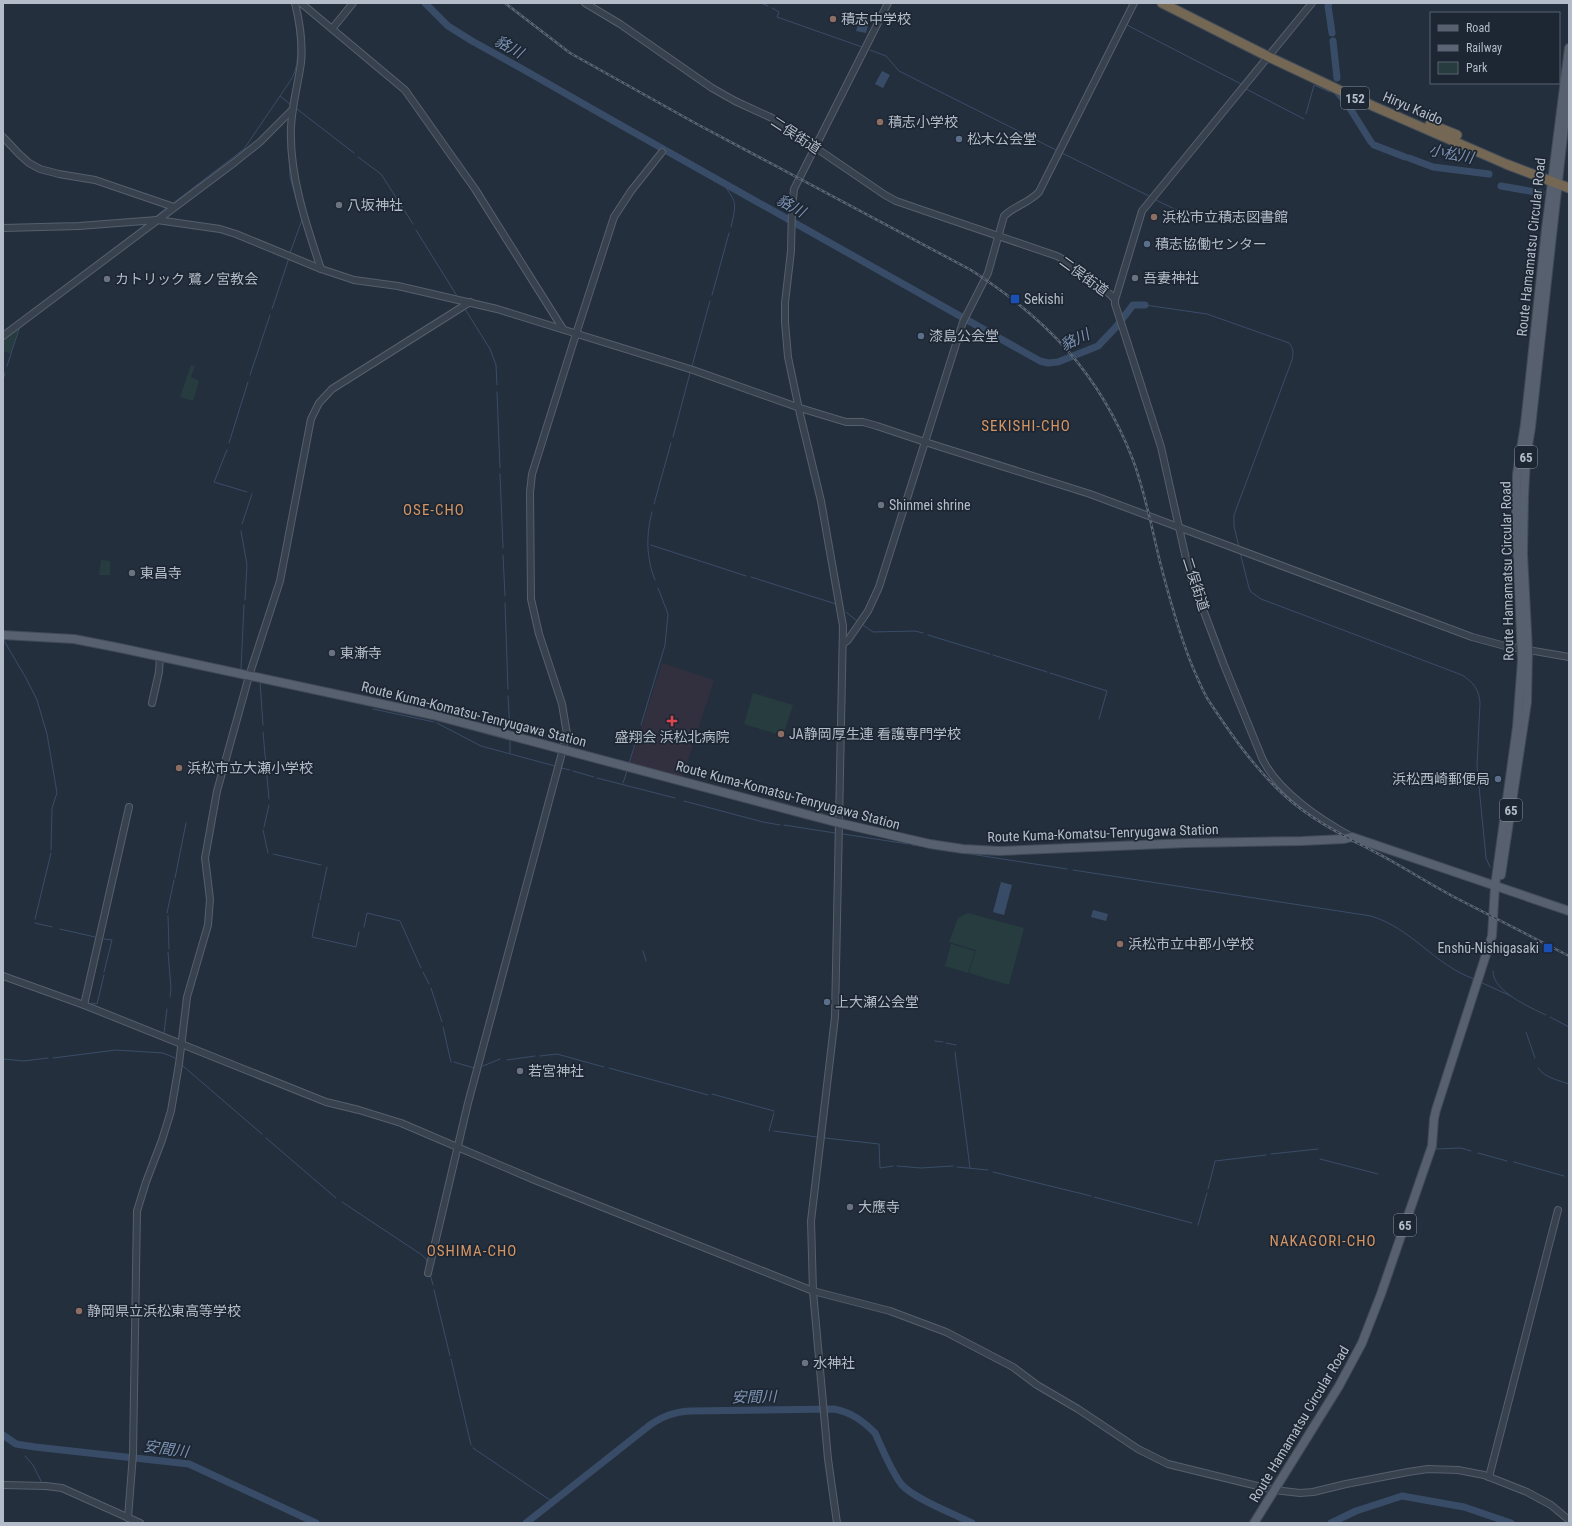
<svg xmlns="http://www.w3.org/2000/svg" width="1572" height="1526" font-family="'Roboto Condensed','Noto Sans JP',sans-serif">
  <rect width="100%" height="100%" fill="#242f3e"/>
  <polygon fill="#32303f" points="662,663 714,680 682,778 630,763"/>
  <g fill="#263c3f">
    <polygon points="18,330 11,354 3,351 3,339"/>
    <polygon points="191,365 195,366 191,377 199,381 193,401 180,397"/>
    <polygon points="101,560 110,561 110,575 99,575"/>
    <polygon points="753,693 793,705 783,736 744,724"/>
    <polygon points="968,913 1024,928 1009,985 969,973 976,950 949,942 958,918"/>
    <polygon points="951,944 975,951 968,973 945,966"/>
  </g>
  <g fill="#394c67">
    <polygon points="861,16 870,19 866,33 856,31"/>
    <polygon points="882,71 890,75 883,88 875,84"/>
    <polygon points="1001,882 1012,885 1004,915 993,912"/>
    <polygon points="1093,910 1108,914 1106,921 1091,917"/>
  </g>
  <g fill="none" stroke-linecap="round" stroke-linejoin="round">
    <g stroke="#394c67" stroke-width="1">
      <polyline points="761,3 768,6"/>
      <polyline points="772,8 779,12 777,17 862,47"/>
      <polyline points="1127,25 1241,84"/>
      <polyline points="870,50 886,56 899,71 1058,151"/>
      <polyline points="1246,89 1304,119"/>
      <path d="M 280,96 C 285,88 292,80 295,71 C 301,53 296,22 292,3"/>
      <polyline points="297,109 354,153"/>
      <polyline points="1306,114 1314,85 1330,92 1332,91"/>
      <polyline points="289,152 290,177 296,198"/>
      <polyline points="1062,153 1151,197"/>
      <polyline points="358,157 381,174 413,224"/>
      <path d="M 721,181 C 737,203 737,201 731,227"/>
      <polyline points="1156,200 1189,216"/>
      <polyline points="172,204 244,149 280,96 291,105"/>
      <polyline points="155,217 166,208"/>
      <polyline points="416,230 457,296"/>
      <polyline points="290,253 302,220"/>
      <polyline points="712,295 729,233"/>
      <path d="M 1145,305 L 1207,314 L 1289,343 C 1293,348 1294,352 1292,360 L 1234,515 L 1234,526 L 1239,547"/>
      <polyline points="272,309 289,258"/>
      <polyline points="465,309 490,349 496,365 497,385"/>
      <polyline points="23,318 146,224"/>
      <polyline points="7,366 20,326"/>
      <polyline points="692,366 710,301"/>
      <polyline points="250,375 270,315"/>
      <polyline points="3,380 5,373"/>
      <polyline points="497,392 500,468"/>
      <polyline points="673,437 690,373"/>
      <polyline points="229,443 248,382"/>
      <polyline points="227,450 214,482 247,492"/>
      <polyline points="500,474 503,548"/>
      <polyline points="654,504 671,443"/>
      <path d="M 652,512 C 646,535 646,557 655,580"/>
      <polyline points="242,524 252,494"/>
      <polyline points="241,531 247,565 245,600"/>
      <polyline points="651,545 746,576"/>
      <path d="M 1240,552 L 1249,588 L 1251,592 L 1261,599 L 1462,675 C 1473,682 1479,689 1480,703 L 1477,766 L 1486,858 L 1490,867"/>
      <polyline points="503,555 505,596"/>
      <polyline points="751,577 836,604"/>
      <polyline points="505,603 508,689"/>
      <polyline points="846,612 857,621"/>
      <polyline points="863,625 873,632 915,631 923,633"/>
      <polyline points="928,635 990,654"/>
      <polyline points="3,639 26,678 37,700 47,734 57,793 52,808 51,850"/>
      <polyline points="993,655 1047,672"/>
      <polyline points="241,669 244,605"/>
      <polyline points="1050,673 1107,691 1099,719"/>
      <polyline points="260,682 263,725"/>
      <polyline points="508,696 510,731"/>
      <polyline points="373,709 434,722"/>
      <polyline points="437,723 481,746 555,766"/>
      <polyline points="641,725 665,645 668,614 658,588"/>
      <polyline points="263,732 269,799"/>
      <polyline points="510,740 510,753"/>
      <polyline points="629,763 639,732"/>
      <polyline points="561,768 570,770"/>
      <polyline points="573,771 594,777"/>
      <polyline points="597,778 675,798"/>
      <polyline points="623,783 627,771"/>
      <polyline points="684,801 763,822 780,825"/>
      <polyline points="784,825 835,833"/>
      <polyline points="264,827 269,805"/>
      <polyline points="263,830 268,853"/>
      <polyline points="843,834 908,844"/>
      <polyline points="912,845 927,847"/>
      <polyline points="940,850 951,851"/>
      <polyline points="964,853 1067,869"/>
      <polyline points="273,854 321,865"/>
      <path d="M 1073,870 L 1371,916 C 1413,929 1433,964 1474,979"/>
      <polyline points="175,878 186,823"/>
      <polyline points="320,900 327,867"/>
      <polyline points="319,903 312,937 356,947 359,932"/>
      <polyline points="167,913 174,880"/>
      <polyline points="168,916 169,949"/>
      <polyline points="35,919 51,853"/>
      <polyline points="35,923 52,927"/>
      <polyline points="364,927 367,913 400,921 421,968"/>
      <polyline points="60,929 95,937"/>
      <polyline points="104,939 112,940 104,972"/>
      <polyline points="643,951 646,961"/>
      <polyline points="168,952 171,988 170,997"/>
      <path d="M 1493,971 C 1492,991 1531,1008 1546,1015"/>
      <polyline points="423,972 429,984"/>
      <polyline points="1480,982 1511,996"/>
      <polyline points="431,988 442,1022"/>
      <polyline points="92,1003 97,1004 104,975"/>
      <polyline points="1550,1017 1569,1027"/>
      <polyline points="443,1027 451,1062"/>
      <polyline points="1526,1032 1535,1058"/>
      <polyline points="164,1033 167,1009"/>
      <polyline points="935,1041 943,1042"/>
      <polyline points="946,1043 956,1045"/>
      <polyline points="955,1052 970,1168"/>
      <polyline points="540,1056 557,1054 604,1067"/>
      <polyline points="53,1058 116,1050 163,1053 175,1058"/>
      <polyline points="3,1059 24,1061 48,1058"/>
      <polyline points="507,1060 535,1056"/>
      <polyline points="454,1062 474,1068"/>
      <polyline points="183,1066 262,1134"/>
      <polyline points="483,1066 500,1059"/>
      <polyline points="609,1068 708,1095"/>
      <path d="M 1538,1068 C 1545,1078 1558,1080 1569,1084"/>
      <polyline points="712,1094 774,1111"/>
      <polyline points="769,1131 774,1113"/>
      <polyline points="774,1131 817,1137"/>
      <polyline points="266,1138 336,1198"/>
      <polyline points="825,1138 879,1144 880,1168 893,1166"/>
      <polyline points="1436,1149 1461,1148 1471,1151"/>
      <polyline points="1478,1153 1507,1161"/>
      <polyline points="1271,1154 1318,1149"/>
      <polyline points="1320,1159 1378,1174"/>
      <polyline points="1514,1162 1564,1176"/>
      <polyline points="897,1166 921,1168 953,1166"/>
      <polyline points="957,1167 988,1170"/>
      <polyline points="993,1172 1091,1196"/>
      <polyline points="1208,1189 1215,1161 1266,1155"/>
      <polyline points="1094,1197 1192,1223"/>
      <polyline points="342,1202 422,1255 426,1259 428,1264"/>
      <polyline points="1198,1225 1207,1193"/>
      <polyline points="430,1274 433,1285"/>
      <polyline points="434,1290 450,1356"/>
      <polyline points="451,1359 471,1445"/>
      <polyline points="473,1448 553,1502"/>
      <polyline points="25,1456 33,1465 42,1483"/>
      <polyline points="967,1523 968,1521"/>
    </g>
    <g stroke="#394c67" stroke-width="7">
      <polyline points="425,3 448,26 472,41 519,67 610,119 1040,361 1048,363 1058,362 1098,346 1116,327 1133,305 1145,305"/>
      <polyline points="1329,3 1328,6 1332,33"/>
      <polyline points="1333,41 1337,78"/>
      <polyline points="1338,93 1346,102 1371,142"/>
      <polyline points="1374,145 1405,157"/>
      <polyline points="1409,158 1433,167 1489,174"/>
      <polyline points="1501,186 1541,193"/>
      <polyline points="3,1435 16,1444 35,1447 189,1464 316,1523"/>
      <path d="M 526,1523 L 650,1425 C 663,1416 674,1412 690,1411 L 834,1409 C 851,1412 863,1421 875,1433 C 882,1448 892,1473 902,1485 C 915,1499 954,1514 972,1523"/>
      <polyline points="1331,1523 1356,1511 1402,1496 1464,1507 1511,1523"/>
    </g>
    <defs>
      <g id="minor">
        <path d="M 295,3 C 300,23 303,43 301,63 C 298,84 292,105 291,127 C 289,175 306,224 321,269"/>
        <polyline points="301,3 405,90 475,189 563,329"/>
        <path d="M 585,3 L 620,24 L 712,88 L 735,101 L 772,118 L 885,195 L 896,201 L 925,211 L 1057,256 L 1066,261 L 1111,295 L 1115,300 L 1115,304 L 1161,447 L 1189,572 L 1224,665 L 1262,758 C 1277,791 1321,820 1352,837"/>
        <polyline points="332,29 353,3"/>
        <polyline points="3,137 19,154 29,163 40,169 59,174 95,180 174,207"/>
        <polyline points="3,228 79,226 157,220 220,229 236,234 321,269 354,280 398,286 497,309 693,370 800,408 846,422 863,422 877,426 925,442 1090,494 1472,637 1505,646 1569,657"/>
        <polyline points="1115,300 1142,211 1312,3"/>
        <polyline points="3,336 235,162 260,142 292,110"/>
        <path d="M 844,643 L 848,640 L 868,611 L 879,587 L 963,322 L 988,273 L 1004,216 C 1014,206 1029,203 1039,192 L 1134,3"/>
        <polyline points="152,703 159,672 160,656"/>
        <polyline points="3,976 84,1005 326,1102 359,1110 401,1123 537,1181 813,1291 890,1311 946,1332 1013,1367 1037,1385 1078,1409 1138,1449 1168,1464 1274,1490 1300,1493 1313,1492 1346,1484 1408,1472 1428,1469 1458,1470 1484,1475 1527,1492 1551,1505 1569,1520"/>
        <polyline points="84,1005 129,807"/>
        <polyline points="428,1273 468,1103 567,734 562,704 539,634 531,599 530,492 532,474 576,334 614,217 631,191 662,152"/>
        <polyline points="1489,1477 1558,1210"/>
        <polyline points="3,1485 46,1486 62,1488 140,1523"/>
        <polyline points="128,1518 133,1454 137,1211 146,1182 162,1140 171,1111 179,1064 187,997 208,925 210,899 205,858 217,791 249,676 280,581 311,419 319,403 332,389 470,302"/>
        <polyline points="837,1523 828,1459 813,1291 811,1221 835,1017 843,626 821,501 800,414 788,357 785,322 785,303 791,251 792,207 794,189 888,3"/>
      </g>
      <g id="major">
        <polyline points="3,635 74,639 120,648 433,715 839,823 930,844 963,849 1000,851 1188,843 1302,841 1344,839 1352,837 1569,911"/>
        <polyline points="1501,875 1527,702 1528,651 1523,554 1524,496 1526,458 1531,427 1568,90"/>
        <polyline points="1254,1523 1339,1386 1362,1343 1381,1294 1432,1146 1434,1119 1436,1110 1492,936 1495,886 1517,727 1522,660 1516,517 1517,474 1525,424 1546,229 1569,48"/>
      </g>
      <g id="highway">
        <polyline points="1162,3 1269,57 1373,106 1506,164 1569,188"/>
        <polyline points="1430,124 1457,135"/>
      </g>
    </defs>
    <use href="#minor" stroke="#565f6c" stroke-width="8"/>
    <use href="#major" stroke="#414a57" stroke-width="10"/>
    <use href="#highway" stroke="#434c59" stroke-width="11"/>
    <use href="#minor" stroke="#38414e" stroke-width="6"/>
    <use href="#major" stroke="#56606e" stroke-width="8"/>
    <use href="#highway" stroke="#746855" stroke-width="9"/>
    <defs>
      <path id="rail" d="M 505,3 L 570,53 L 695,123 L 971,270 C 1047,319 1100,374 1133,460 C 1145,492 1152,529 1160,562 C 1169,597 1178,630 1191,663 C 1196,675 1201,687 1207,698 C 1230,733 1254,768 1285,796 C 1317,825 1358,842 1395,863 C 1416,875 1437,888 1458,899 C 1495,918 1532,937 1569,956"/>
    </defs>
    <use href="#rail" stroke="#5a6575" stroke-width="2.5"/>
    <use href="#rail" stroke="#1d2633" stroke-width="1" stroke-dasharray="3" stroke-linecap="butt"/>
  </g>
  <g fill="#8d6e63" stroke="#1d2633" stroke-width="1.5">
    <circle cx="833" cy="19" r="4"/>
    <circle cx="880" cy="122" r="4"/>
    <circle cx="1154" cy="217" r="4"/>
    <circle cx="781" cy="734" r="4"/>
    <circle cx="179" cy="768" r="4"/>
    <circle cx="1120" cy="944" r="4"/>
    <circle cx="79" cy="1311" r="4"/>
  </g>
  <g fill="#5c6f8a" stroke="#1d2633" stroke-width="1.5">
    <circle cx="959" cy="139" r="4"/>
    <circle cx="1147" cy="244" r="4"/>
    <circle cx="921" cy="336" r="4"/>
    <circle cx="1498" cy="779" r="4"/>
    <circle cx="827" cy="1002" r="4"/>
  </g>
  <g fill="#6b7280" stroke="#1d2633" stroke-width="1.5">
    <circle cx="339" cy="205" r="4"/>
    <circle cx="1135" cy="278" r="4"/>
    <circle cx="107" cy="279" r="4"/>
    <circle cx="881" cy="505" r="4"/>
    <circle cx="132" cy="573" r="4"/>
    <circle cx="332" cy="653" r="4"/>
    <circle cx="520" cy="1071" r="4"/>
    <circle cx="850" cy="1207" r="4"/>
    <circle cx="805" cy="1363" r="4"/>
  </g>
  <g fill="#1a4fb4" stroke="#1d2633" stroke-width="1.5">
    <rect x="1010" y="294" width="10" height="10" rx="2"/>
    <rect x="1543" y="943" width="10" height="10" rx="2"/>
  </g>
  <path fill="#e0444e" stroke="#1d2633" stroke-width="1.5" d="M670 715h4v4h4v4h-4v4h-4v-4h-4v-4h4z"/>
  <g text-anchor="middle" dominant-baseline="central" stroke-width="3.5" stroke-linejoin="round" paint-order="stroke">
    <g fill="#1d2633" stroke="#878f9c" stroke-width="1">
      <rect x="1341" y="87" width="28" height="22" rx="3"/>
      <rect x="1515" y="446" width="22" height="22" rx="3"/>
      <rect x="1500" y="799" width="22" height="22" rx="3"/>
      <rect x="1394" y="1214" width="22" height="22" rx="3"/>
    </g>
    <g font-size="13" font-weight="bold" fill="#b4bcc9">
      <text x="1355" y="98">152</text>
      <text x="1526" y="457">65</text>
      <text x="1511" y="810">65</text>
      <text x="1405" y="1225">65</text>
    </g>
    <g font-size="14" fill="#b4bcc9" stroke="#1d2633" text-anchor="start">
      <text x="841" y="19">積志中学校</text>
      <text x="888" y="122">積志小学校</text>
      <text x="967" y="139">松木公会堂</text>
      <text x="347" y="205">八坂神社</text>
      <text x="1162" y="217">浜松市立積志図書館</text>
      <text x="1155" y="244">積志協働センター</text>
      <text x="1143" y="278">吾妻神社</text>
      <text x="115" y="279">カトリック 鷺ノ宮教会</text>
      <text x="1024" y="299">Sekishi</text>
      <text x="929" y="336">漆島公会堂</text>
      <text x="889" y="505">Shinmei shrine</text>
      <text x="140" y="573">東昌寺</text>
      <text x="340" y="653">東漸寺</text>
      <text x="789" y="734">JA静岡厚生連 看護専門学校</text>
      <text x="672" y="737" text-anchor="middle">盛翔会 浜松北病院</text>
      <text x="187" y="768">浜松市立大瀬小学校</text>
      <text x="1490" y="779" text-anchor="end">浜松西崎郵便局</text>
      <text x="1128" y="944">浜松市立中郡小学校</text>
      <text x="1539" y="948" text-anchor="end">Enshū-Nishigasaki</text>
      <text x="835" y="1002">上大瀬公会堂</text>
      <text x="528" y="1071">若宮神社</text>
      <text x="858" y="1207">大應寺</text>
      <text x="87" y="1311">静岡県立浜松東高等学校</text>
      <text x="813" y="1363">水神社</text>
    </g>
    <g font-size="14" fill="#b4bcc9" stroke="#1d2633">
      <text transform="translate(1413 108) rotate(23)">Hiryu Kaido</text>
      <text transform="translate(796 135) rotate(33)">二俣街道</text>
      <text transform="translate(1531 247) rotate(-84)">Route Hamamatsu Circular Road</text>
      <text transform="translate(1084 276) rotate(36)">二俣街道</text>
      <text transform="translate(1507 571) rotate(-91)">Route Hamamatsu Circular Road</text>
      <text transform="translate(1196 584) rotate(72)">二俣街道</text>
      <text transform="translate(474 714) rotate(14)">Route Kuma-Komatsu-Tenryugawa Station</text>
      <text transform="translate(788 795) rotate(15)">Route Kuma-Komatsu-Tenryugawa Station</text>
      <text transform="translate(1103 833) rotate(-2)">Route Kuma-Komatsu-Tenryugawa Station</text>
      <text transform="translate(1299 1424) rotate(-59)">Route Hamamatsu Circular Road</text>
    </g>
    <g font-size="15" font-style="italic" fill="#7c92b1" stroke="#1d2633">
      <text transform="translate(509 47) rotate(29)">貉川</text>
      <text transform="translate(1451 154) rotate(11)">小松川</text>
      <text transform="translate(791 206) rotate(29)">貉川</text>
      <text transform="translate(1075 340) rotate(-25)">貉川</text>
      <text transform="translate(754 1397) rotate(-1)">安間川</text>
      <text transform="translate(166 1449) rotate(8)">安間川</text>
    </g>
    <g font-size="15" letter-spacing="1" fill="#d59563" stroke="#1d2633">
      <text x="1026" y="426">SEKISHI-CHO</text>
      <text x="434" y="510">OSE-CHO</text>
      <text x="1323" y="1241">NAKAGORI-CHO</text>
      <text x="472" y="1251">OSHIMA-CHO</text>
    </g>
  </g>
  <rect width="1572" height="1526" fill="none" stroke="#b4bcc9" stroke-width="8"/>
  <rect x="1430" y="12" width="130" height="72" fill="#1d2633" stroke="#59626f"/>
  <rect x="1438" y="25" width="20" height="6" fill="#56606e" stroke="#59626f"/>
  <text x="1466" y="32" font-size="12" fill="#b4bcc9">Road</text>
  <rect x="1438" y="45" width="20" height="6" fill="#5a6575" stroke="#59626f"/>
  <text x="1466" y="52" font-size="12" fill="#b4bcc9">Railway</text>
  <rect x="1438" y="62" width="20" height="12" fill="#263c3f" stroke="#59626f"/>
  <text x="1466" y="72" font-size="12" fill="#b4bcc9">Park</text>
</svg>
